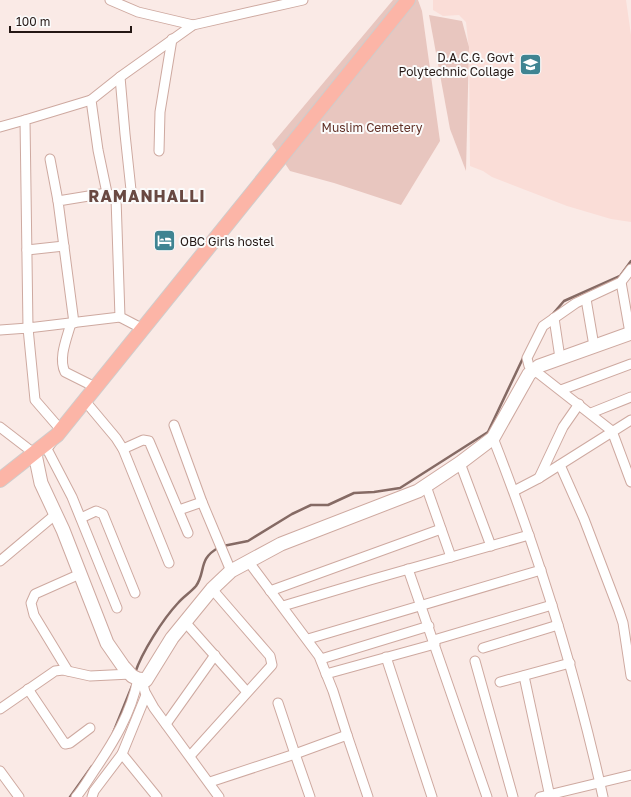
<svg xmlns="http://www.w3.org/2000/svg" width="631" height="797" font-family="'Golos Text',sans-serif">
  <rect width="100%" height="100%" fill="#faeae6"/>
  <polygon fill="#faddd7" points="433,0 626,0 631,35 631,222 611,219 567,206 492,177 483,171 470,166 469,51 466,22 459,15 443,16 433,10"/>
  <g fill="#e8c6bf">
    <polygon points="393,0 418,0 422,11 440,141 401,205 334,183 290,171 272,144"/>
    <polygon points="429,15 462,21 469,47 466,171 450,129"/>
  </g>
  <g fill="none" stroke-linecap="round" stroke-linejoin="round">
    <g stroke="#856a64" stroke-width="2.5">
      <polyline points="551,316 564,301 620,276 631,261"/>
      <polyline points="223,546 248,541 292,514 311,505 328,505 354,493 374,492 400,488 488,432 523,358"/>
      <path d="M 135,673 C 142,652 163,619 178,603 C 183,597 191,592 196,586 C 206,572 198,559 218,548"/>
      <polyline points="113,733 132,686"/>
      <polyline points="70,797 92,766"/>
    </g>
    <defs>
      <g id="street">
        <polyline points="110,0 138,12 193,25"/>
        <polyline points="91,100 25,120 28,328 120,317"/>
        <polyline points="0,127 25,120"/>
        <polyline points="159,151 160,112 172,39"/>
        <polyline points="50,159 58,201"/>
        <polyline points="107,193 98,150 91,100 120,77"/>
        <polyline points="116,198 128,195 131,190 125,134 120,77 193,25 303,0"/>
        <polyline points="27,250 64,246"/>
        <polyline points="631,269 621,282 576,303 543,326 527,358 529,366 612,431 631,482"/>
        <polyline points="621,282 630,333"/>
        <polyline points="586,299 594,346"/>
        <polyline points="554,318 560,358"/>
        <path d="M 71,323 C 67,338 58,358 65,372 L 95,387"/>
        <polyline points="74,323 58,201 107,193 116,198 120,317 143,329"/>
        <polyline points="0,330 28,328 35,400 61,430"/>
        <polyline points="561,390 631,364"/>
        <polyline points="88,397 85,401 116,438 123,449 169,563"/>
        <polyline points="591,413 631,397"/>
        <polyline points="174,425 202,502 231,571"/>
        <polyline points="0,427 35,454"/>
        <path d="M 493,438 C 539,555 576,675 603,797"/>
        <polyline points="52,442 47,449 72,497 117,608"/>
        <polyline points="123,449 143,440 149,441 188,533"/>
        <polyline points="460,463 491,546"/>
        <polyline points="560,465 584,519 619,611 623,623 631,676"/>
        <polyline points="539,478 563,427 579,404"/>
        <polyline points="426,486 451,557"/>
        <polyline points="514,491 539,478 631,420"/>
        <polyline points="179,510 202,502"/>
        <polyline points="81,518 96,511 103,514 135,593"/>
        <polyline points="0,561 56,514"/>
        <polyline points="248,561 319,656 333,691 347,735"/>
        <polyline points="408,569 487,797"/>
        <polyline points="270,591 441,529"/>
        <polyline points="283,606 370,580 529,535"/>
        <polyline points="185,622 247,692"/>
        <polyline points="308,639 541,570"/>
        <polyline points="434,640 552,605"/>
        <polyline points="483,648 558,625"/>
        <polyline points="386,657 432,797"/>
        <polyline points="321,659 429,626"/>
        <polyline points="475,661 513,797"/>
        <polyline points="68,671 34,615 31,603 35,594 80,574"/>
        <polyline points="326,674 435,644"/>
        <polyline points="524,676 550,797"/>
        <polyline points="142,680 145,692 154,708 219,797"/>
        <polyline points="500,682 570,663"/>
        <polyline points="28,689 65,744 70,743 90,728"/>
        <polyline points="0,709 55,671 63,670 90,676 131,674"/>
        <polyline points="166,724 215,655"/>
        <polyline points="122,754 157,797"/>
        <polyline points="190,756 272,665 270,656 212,589"/>
        <polyline points="0,771 19,797"/>
        <polyline points="210,782 295,754 278,703"/>
        <path d="M 76,797 C 83,789 88,780 94,771 C 113,743 131,714 138,679"/>
        <polyline points="92,797 94,791 122,754 146,695"/>
        <polyline points="310,797 295,754 347,735 368,797"/>
        <polyline points="540,797 631,775"/>
      </g>
      <polyline id="secondary" points="35,454 41,483 63,530 107,643 123,666 132,676 138,679 146,680 172,638 212,589 231,571 281,544 418,491 460,463 493,438 529,374 539,366 631,333"/>
      <polyline id="primary" points="0,480 57,435 408,0"/>
    </defs>
    <use href="#street" stroke="#cea9a0" stroke-width="11"/>
    <use href="#secondary" stroke="#cea9a0" stroke-width="15"/>
    <use href="#primary" stroke="#cfcccb" stroke-width="16"/>
    <use href="#street" stroke="#fff" stroke-width="9"/>
    <use href="#secondary" stroke="#fff" stroke-width="13"/>
    <use href="#primary" stroke="#fcb5a7" stroke-width="14"/>
  </g>
  <defs>
    <symbol id="university-square" viewBox="-11 -11 22 22"><rect x="-9" y="-9" width="18" height="18" rx="4" fill="#3f8492" stroke="#fbfbfb"/><path d="M0-5L7-2L0 1L-7-2ZM-4 1L0 2.5L4 1V4Q0 6-4 4Z" fill="#fff"/></symbol>
    <symbol id="hotel-square" viewBox="-11 -11 22 22"><rect x="-9" y="-9" width="18" height="18" rx="4" fill="#3f8492" stroke="#fbfbfb"/><path d="M-6-4.5h1.5V1H6V5H4.5V3h-9V5H-6ZM-4 0a1.8 1.8 0 1 1 3.6 0ZM.5 0V-2.5h3Q6-2.5 6 0Z" fill="#fff"/></symbol>
  </defs>
  <g fill-rule="evenodd">
    <use href="#university-square" x="518" y="52" width="25" height="25"/>
    <use href="#hotel-square" x="152" y="228" width="25" height="25"/>
  </g>
  <g text-anchor="middle" dominant-baseline="central" stroke-width="4" stroke-linejoin="round" paint-order="stroke">
    <g font-size="12" fill="#241714" stroke="#fbfbfb" text-anchor="end">
      <text x="514" y="57">D.A.C.G. Govt<tspan x="514" dy="14">Polytechnic Collage</tspan></text>
      <text x="180" y="241" text-anchor="start">OBC Girls hostel</text>
    </g>
    <g font-size="12" fill="#613026" stroke="#fbfbfb">
      <text x="372" y="127">Muslim Cemetery</text>
    </g>
    <g font-size="16" font-weight="bold" letter-spacing="1" fill="#694942" stroke="#fbfbfb">
      <text x="147" y="196">RAMANHALLI</text>
    </g>
  </g>
  <path d="M10 26v6h121v-6" fill="none" stroke="#241714" stroke-width="2"/>
  <text x="16" y="26" font-size="12" fill="#241714" stroke="#fbfbfb" stroke-width="3" paint-order="stroke">100 m</text>
</svg>
